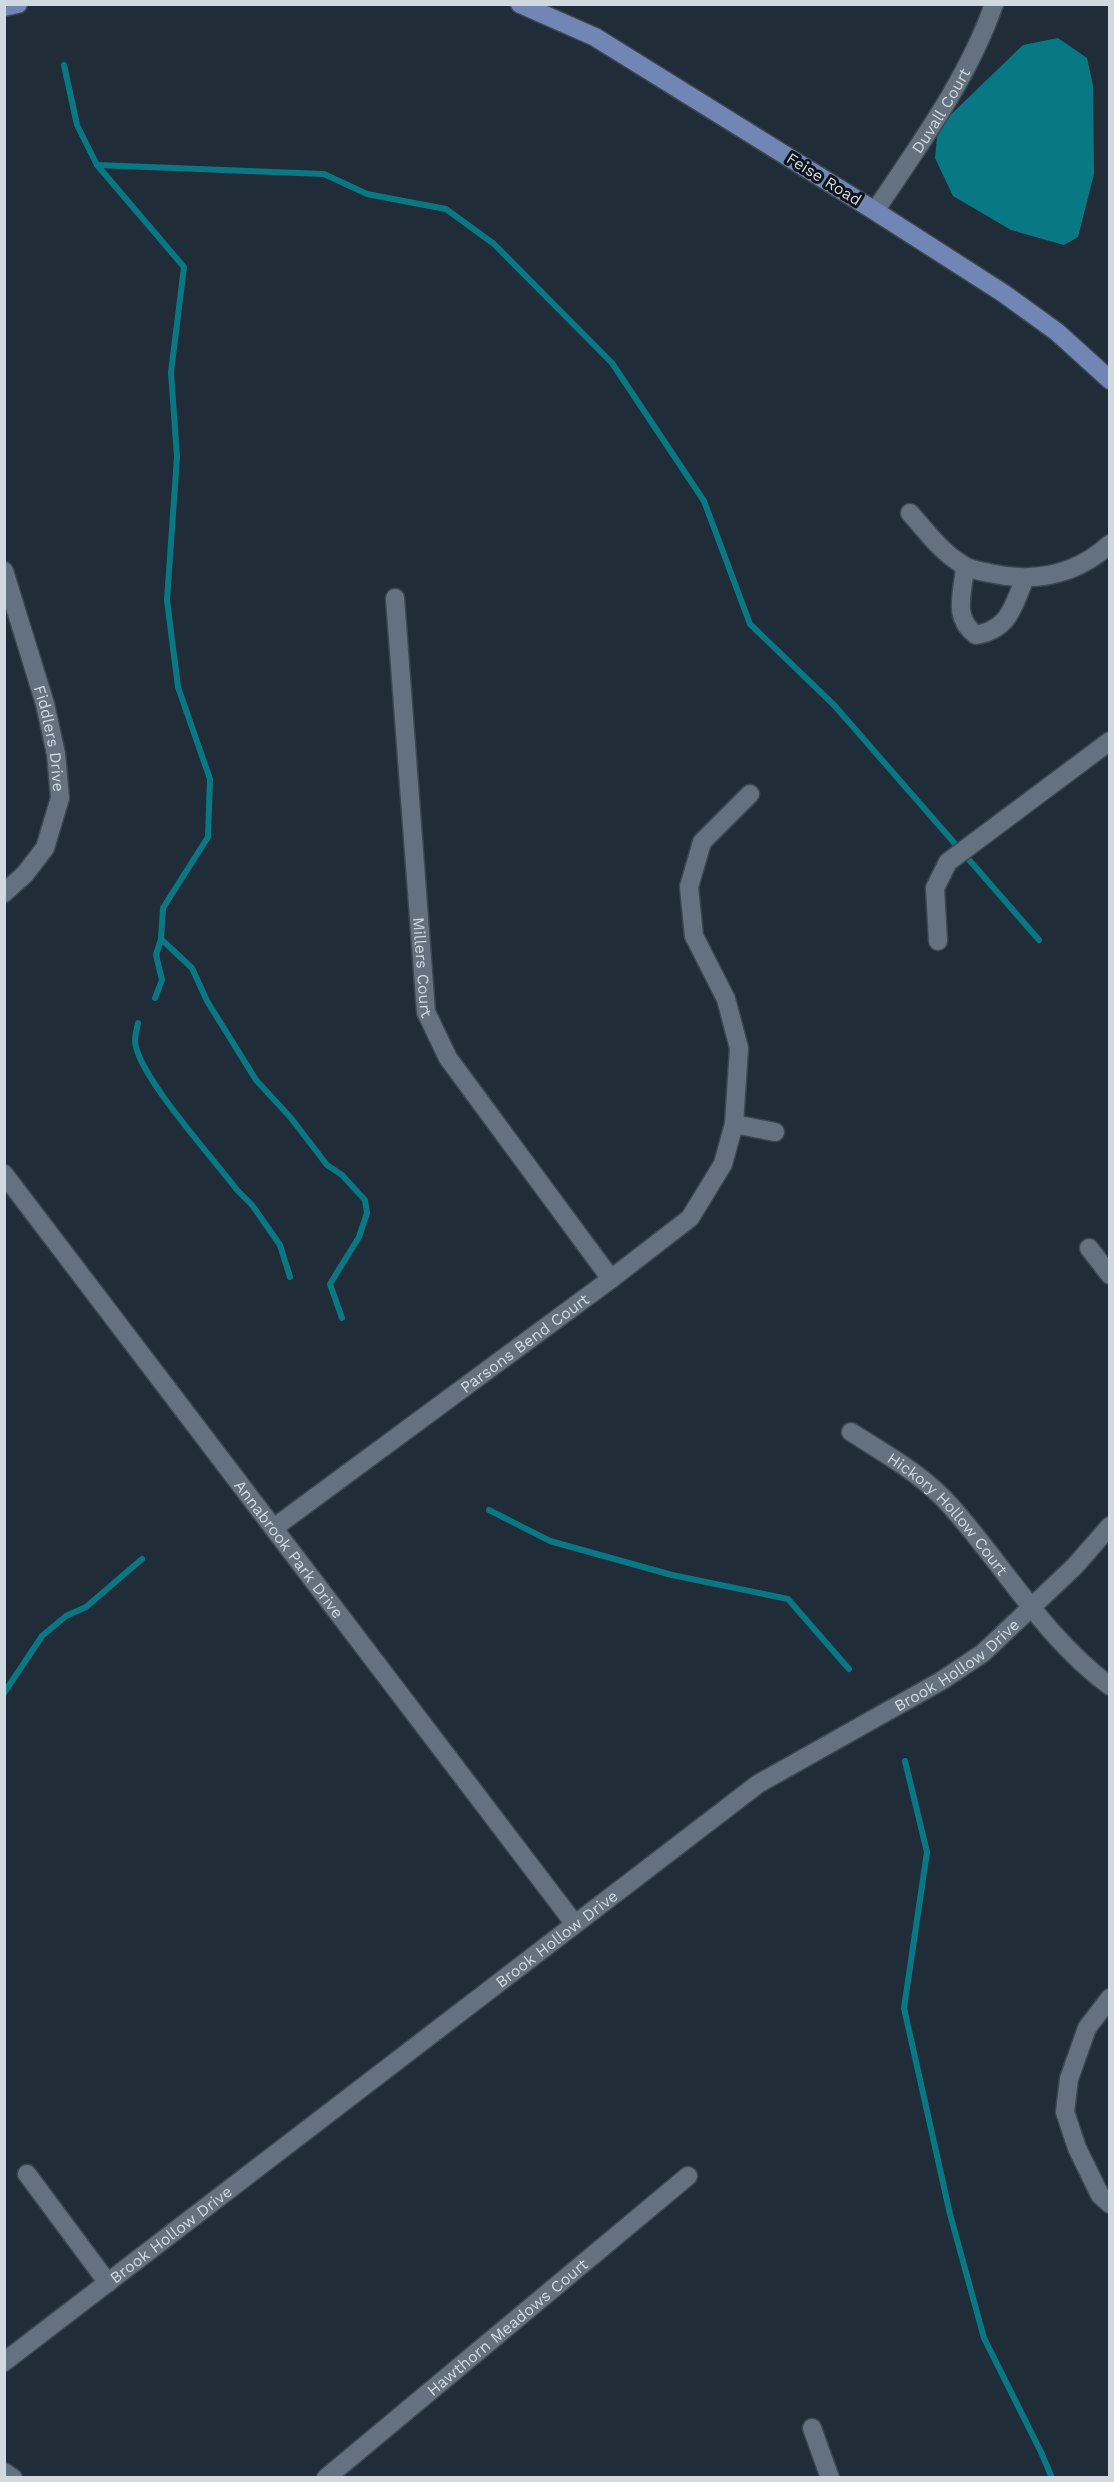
<svg xmlns="http://www.w3.org/2000/svg" width="1114" height="2482" font-family="'Work Sans',sans-serif">
  <rect width="100%" height="100%" fill="#202c38"/>
  <polygon fill="#097885" points="1058,38 1087,58 1093,85 1094,174 1078,237 1064,245 1011,230 953,196 935,158 938,127 1023,45"/>
  <g fill="none" stroke-linecap="round" stroke-linejoin="round">
    <g stroke="#097885" stroke-width="6">
      <polyline points="64,65 77,125 97,165 184,267 171,372 177,457 167,600 178,687 210,779 208,837 163,908 161,939 192,968 207,1001 256,1080 291,1118 327,1165 342,1175 365,1200 367,1213 359,1237 330,1284 342,1318"/>
      <polyline points="97,165 324,174 367,194 446,209 494,244 612,363 704,501 750,624 834,705 1039,940"/>
      <polyline points="155,998 162,980 156,955 161,939"/>
      <path d="M 138,1023 C 137,1028 135,1035 135,1041 C 137,1075 214,1159 237,1190 L 252,1205 L 280,1245 L 290,1277"/>
      <polyline points="489,1510 550,1541 672,1575 788,1599 849,1669"/>
      <polyline points="4,1693 42,1636 66,1616 86,1607 142,1559"/>
      <polyline points="905,1761 927,1852 904,2008 950,2214 984,2338 1041,2452 1052,2478"/>
    </g>
    <defs>
      <g id="minor">
        <path id="s1" d="M 875,211 C 919,145 968,79 994,4"/>
        <path d="M 910,513 C 927,532 941,552 963,565 C 970,570 981,571 989,573 C 1034,583 1075,576 1110,544"/>
        <path d="M 965,567 C 963,594 952,617 976,635 C 1010,629 1013,606 1025,578"/>
        <path id="s2" d="M 4,571 L 45,704 L 56,754 L 60,798 L 45,848 L 25,874 L 4,893"/>
        <path id="s3" d="M 395,598 L 426,1012 L 448,1058 L 611,1279"/>
        <polyline points="938,941 935,888 948,862 1110,741"/>
        <polyline points="734,1124 775,1132"/>
        <path id="s4" d="M 4,1174 L 574,1923"/>
        <polyline points="1089,1248 1110,1275"/>
        <path id="s5" d="M 851,1432 C 884,1453 920,1473 947,1502 C 1002,1562 1043,1637 1110,1686"/>
        <path id="s6" d="M 275,1527 L 611,1279 L 690,1218 L 723,1164 L 734,1124 L 739,1048 L 726,999 L 694,936 L 689,887 L 702,842 L 750,794"/>
        <polyline points="1110,1998 1087,2028 1069,2079 1065,2112 1077,2148 1100,2195 1110,2204"/>
        <polyline points="27,2174 108,2283"/>
        <path id="s7" d="M 4,2362 L 758,1784 L 941,1681 L 983,1653 L 1075,1566 L 1110,1526"/>
        <polyline points="812,2428 830,2478"/>
        <polyline points="4,2472 13,2478"/>
        <path id="s8" d="M 326,2478 L 688,2176"/>
      </g>
      <g id="major">
        <polyline points="520,4 595,37 875,211 1003,293 1057,332 1110,380"/>
        <polyline points="4,7 18,4"/>
      </g>
    </defs>
    <use href="#minor" stroke="#3d4751" stroke-width="21"/>
    <use href="#major" stroke="#3d4751" stroke-width="21"/>
    <use href="#minor" stroke="#64727f" stroke-width="18"/>
    <use href="#major" stroke="#7186b4" stroke-width="18"/>
  </g>
  <g text-anchor="middle" dominant-baseline="central" stroke-width="6" stroke-linejoin="round" paint-order="stroke">
    <g font-size="16" fill="#d0d8e0" stroke="#0e1419">
      <text stroke="none"><textPath href="#s1" startOffset="120">Duvall Court</textPath></text>
      <text transform="translate(824 179) rotate(32)">Feise Road</text>
      <text stroke="none"><textPath href="#s2" startOffset="174">Fiddlers Drive</textPath></text>
      <text stroke="none"><textPath href="#s3" startOffset="370">Millers Court</textPath></text>
      <text stroke="none"><textPath href="#s6" startOffset="310">Parsons Bend Court</textPath></text>
      <text stroke="none"><textPath href="#s5" startOffset="128">Hickory Hollow Court</textPath></text>
      <text stroke="none"><textPath href="#s4" startOffset="471">Annabrook Park Drive</textPath></text>
      <text stroke="none"><textPath href="#s7" startOffset="1182">Brook Hollow Drive</textPath></text>
      <text stroke="none"><textPath href="#s7" startOffset="696">Brook Hollow Drive</textPath></text>
      <text stroke="none"><textPath href="#s7" startOffset="210">Brook Hollow Drive</textPath></text>
      <text stroke="none"><textPath href="#s8" startOffset="236">Hawthorn Meadows Court</textPath></text>
    </g>
  </g>
  <rect width="1114" height="2482" fill="none" stroke="#d0d8e0" stroke-width="12"/>
</svg>
